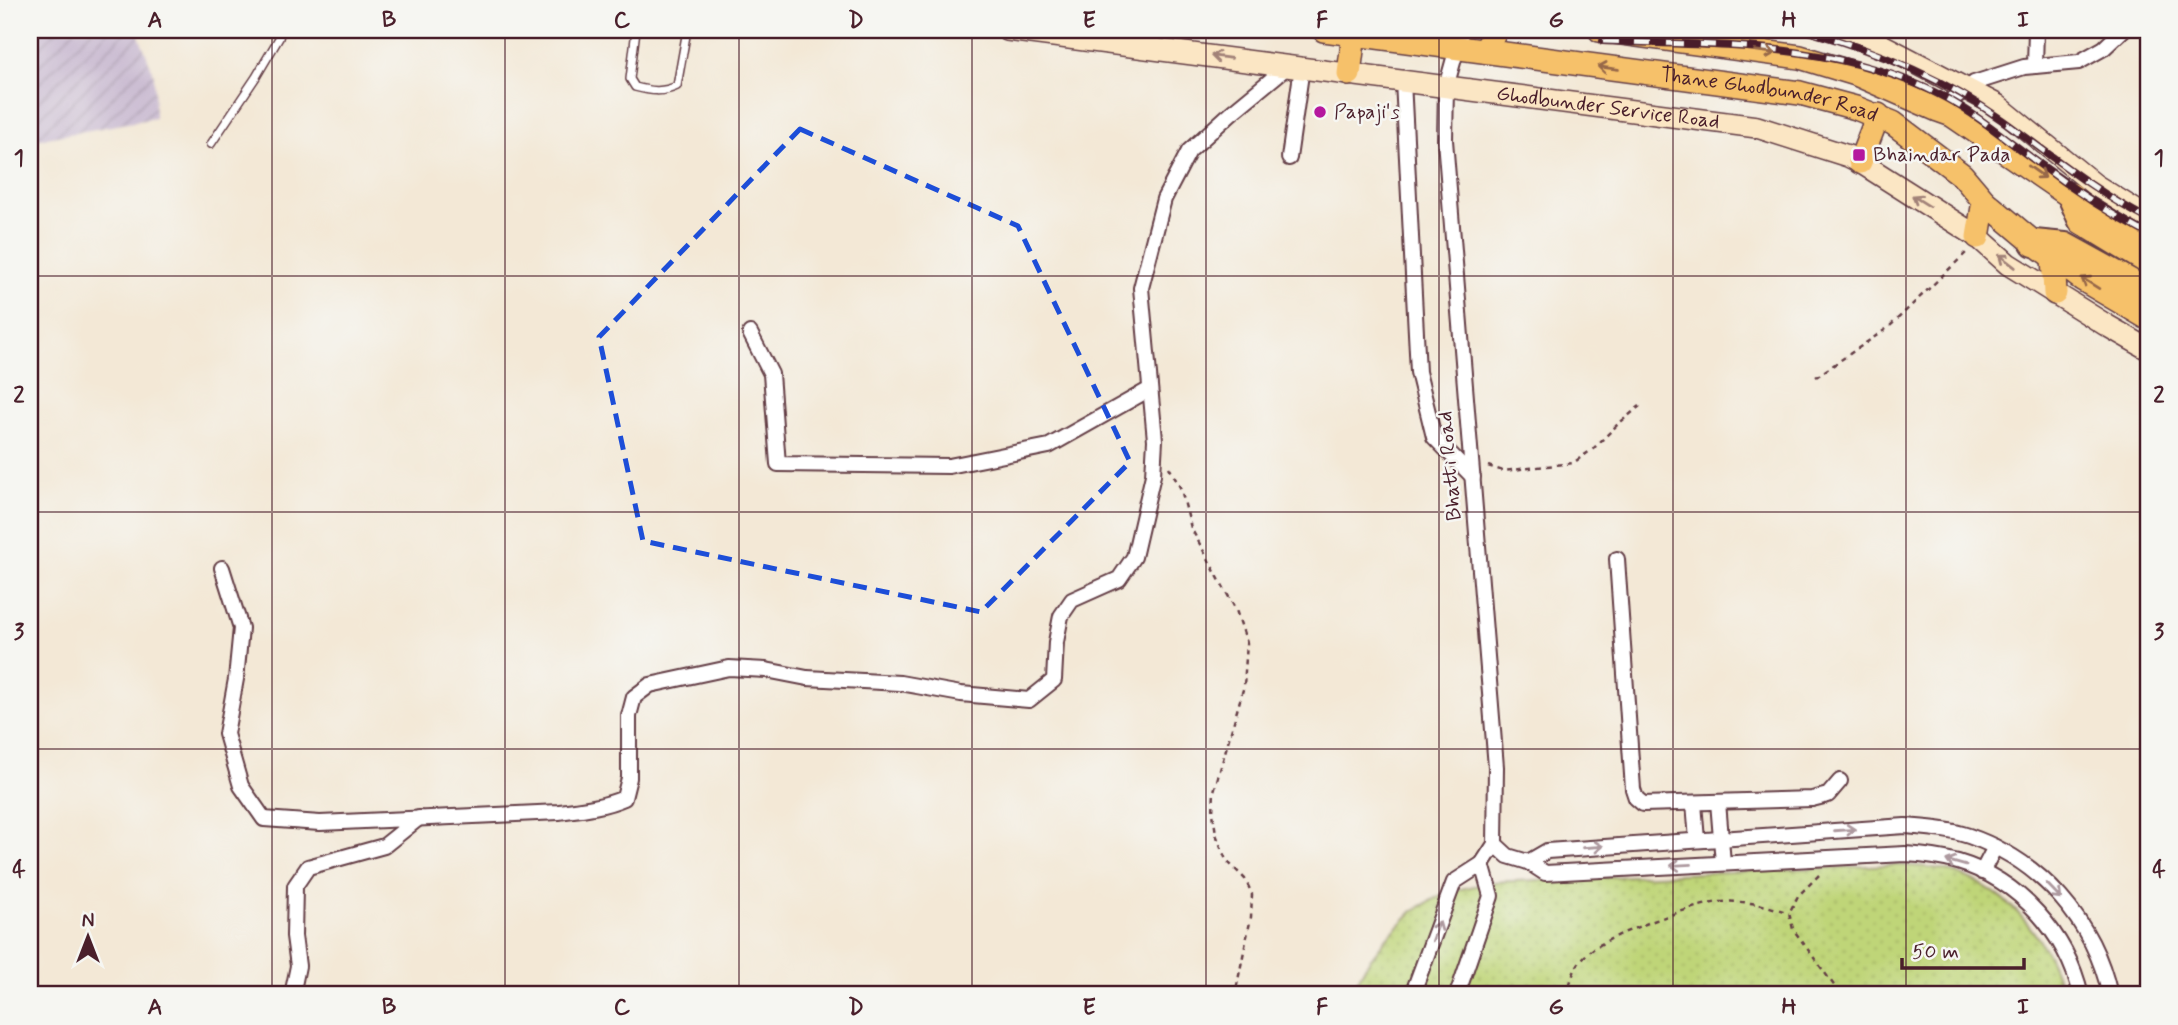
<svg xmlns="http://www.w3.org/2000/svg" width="2178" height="1025" font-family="Mynerve,sans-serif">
  <defs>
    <pattern id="industrial-furrows" width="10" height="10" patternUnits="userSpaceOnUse" patternTransform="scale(1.75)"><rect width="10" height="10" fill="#ccbed3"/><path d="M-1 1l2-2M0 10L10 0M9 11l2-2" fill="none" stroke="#b1a3b5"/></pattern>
    <pattern id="grass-dots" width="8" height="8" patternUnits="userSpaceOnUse" patternTransform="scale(1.75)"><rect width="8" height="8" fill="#bfd578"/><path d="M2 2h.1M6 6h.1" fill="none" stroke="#a6b668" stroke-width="1.8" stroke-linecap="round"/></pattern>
  </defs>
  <rect width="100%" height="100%" fill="#f6f6f2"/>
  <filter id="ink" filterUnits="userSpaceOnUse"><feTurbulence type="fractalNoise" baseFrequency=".0143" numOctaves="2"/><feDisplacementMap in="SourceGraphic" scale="14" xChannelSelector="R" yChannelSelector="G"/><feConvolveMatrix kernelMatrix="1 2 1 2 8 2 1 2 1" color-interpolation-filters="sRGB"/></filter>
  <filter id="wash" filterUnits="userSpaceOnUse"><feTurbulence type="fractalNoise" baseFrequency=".00686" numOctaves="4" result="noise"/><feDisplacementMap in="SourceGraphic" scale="28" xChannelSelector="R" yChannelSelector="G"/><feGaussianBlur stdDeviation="1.57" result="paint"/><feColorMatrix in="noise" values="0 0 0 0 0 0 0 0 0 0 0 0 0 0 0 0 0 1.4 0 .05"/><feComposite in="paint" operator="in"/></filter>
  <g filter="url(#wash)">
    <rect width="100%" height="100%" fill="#f3e8d6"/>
    <polygon fill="url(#industrial-furrows)" points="30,30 137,30 154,75 155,118 30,141"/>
    <path fill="url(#grass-dots)" stroke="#847a52" stroke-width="2" d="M 1891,865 C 1915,866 1939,866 1961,875 C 2012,894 2051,943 2062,995 L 1350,995 L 1366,965 L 1387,938 L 1414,910 L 1447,892 L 1493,882 Z"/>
  </g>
  <g filter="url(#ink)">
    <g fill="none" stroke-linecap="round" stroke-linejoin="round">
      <defs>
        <g id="lane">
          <path d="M 636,30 L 630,79 L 635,87 C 650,91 663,93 677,86 L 687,30"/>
          <polyline points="211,144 256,77 279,38 281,30"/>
        </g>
        <g id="street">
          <path d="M 1462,30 L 1446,87 L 1445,140 L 1496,767 L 1495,844 L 1508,856 L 1528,862 L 1545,873 L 1905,854 C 1923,855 1940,857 1958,862 C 2019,880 2067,934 2081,995"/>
          <polyline points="2035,66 2036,30"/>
          <polyline points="1403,81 1418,372 1434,437 1473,477"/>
          <polyline points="1938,110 1974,83 2024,67 2079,62 2104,48 2123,30"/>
          <polyline points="1289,158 1302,67"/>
          <polyline points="750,333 771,374 778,464 949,466 1049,446 1150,389"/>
          <polyline points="1617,559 1633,789 1636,798 1643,804 1812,799 1828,795 1840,781"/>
          <path d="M 222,568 L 241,628 L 236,679 L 226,734 L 241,786 L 264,819 L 320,823 L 559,812 C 582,809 603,807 624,798 L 629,778 L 629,716 L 634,697 L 650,685 L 729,668 L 766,670 L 807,678 L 900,683 L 961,694 L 1029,700 L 1054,680 L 1056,642 L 1061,616 L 1072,600 L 1119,579 L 1134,557 L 1153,475 L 1155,440 L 1141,288 L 1164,199 L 1189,151 L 1231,113 L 1288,66"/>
          <polyline points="1718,802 1723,863"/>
          <polyline points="1694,803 1697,840"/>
          <path d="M 1528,862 L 1547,851 L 1905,826 C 1927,828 1948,829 1969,836 C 2041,861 2094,921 2110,995"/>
          <polyline points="1982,872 1995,847"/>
          <polyline points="292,995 298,966 294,936 295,886 308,867 384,846 419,818"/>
          <polyline points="1412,995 1454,882 1482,864 1495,844"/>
          <polyline points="1457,995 1491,896 1482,864"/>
        </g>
        <g id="secondary">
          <path id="s1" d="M 1007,30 L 1757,127 L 1848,156 L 1860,162 L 1978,237 L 2008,264 L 2106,325 L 2148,349"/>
          <polyline points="1837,30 1882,45 1997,105 2095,185 2148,218"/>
        </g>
        <g id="primary">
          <path id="s2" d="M 1324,30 L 1800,93 L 1856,108 L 1893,123 L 1962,175 L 1984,201 L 2034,243 L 2082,279 L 2148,318"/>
          <polyline points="1600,30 1800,57 1856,74 1938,110 1952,115 2118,229 2148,245"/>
          <polyline points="1485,51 1496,30"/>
          <polyline points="1349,74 1354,34"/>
          <polyline points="1860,162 1878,115"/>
          <polyline points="1978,237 1984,201"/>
          <polyline points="2053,257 2055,293"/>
        </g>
        <g id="highway">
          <polyline points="2071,196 2082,221 2148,261"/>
          <polyline points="2034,243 2065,246 2148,292"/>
        </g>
      </defs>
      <use href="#lane" stroke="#633d45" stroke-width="10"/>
      <use href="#street" stroke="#633d45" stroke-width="18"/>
      <use href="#secondary" stroke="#633d45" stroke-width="24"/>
      <use href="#primary" stroke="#633d45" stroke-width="26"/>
      <use href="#highway" stroke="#633d45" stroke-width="30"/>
      <g stroke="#633d45" stroke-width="2.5" stroke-dasharray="5 5" stroke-linecap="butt">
        <polyline points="1816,377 1889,327 1968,251"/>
        <polyline points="1488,466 1503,471 1573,463 1593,449 1617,425 1640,406"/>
        <polyline points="1169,467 1181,489 1191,528 1236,610 1247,643 1244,686 1214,791 1213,813 1216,834 1226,860 1245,879 1252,894 1251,917 1235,995"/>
        <polyline points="1819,875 1798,896 1789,913 1793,929 1841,995"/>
        <path d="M 1568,995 C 1569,984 1574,969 1581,960 C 1586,955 1592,949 1598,946 C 1619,932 1695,904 1720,902 C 1744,900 1767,905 1789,913"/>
      </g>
      <use href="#lane" stroke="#fff" stroke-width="7"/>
      <use href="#street" stroke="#fff" stroke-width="14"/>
      <use href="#secondary" stroke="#fbe6c4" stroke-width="21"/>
      <use href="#primary" stroke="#f6c16b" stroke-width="23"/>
      <use href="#highway" stroke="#f6c16b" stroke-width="26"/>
      <defs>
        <g id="rail">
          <path d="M 1804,30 C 1874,50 1942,77 2002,120 C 2051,155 2095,192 2148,219"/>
          <path d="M 1603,41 C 1720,46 1839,41 1946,98 C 1979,116 2007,140 2037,162 C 2072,189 2109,213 2148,234"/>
        </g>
      </defs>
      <use href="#rail" stroke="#4a1f2b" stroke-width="8"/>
      <use href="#rail" stroke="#f6f6f2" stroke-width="5" stroke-dasharray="16" stroke-linecap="butt"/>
    </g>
    <defs><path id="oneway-shaft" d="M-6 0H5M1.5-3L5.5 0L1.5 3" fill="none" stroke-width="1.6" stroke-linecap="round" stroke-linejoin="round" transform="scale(1.75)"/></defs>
    <g stroke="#976848">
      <use href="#oneway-shaft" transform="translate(1765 52) rotate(8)"/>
      <use href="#oneway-shaft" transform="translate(1608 68) rotate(-172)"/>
      <use href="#oneway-shaft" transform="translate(2037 172) rotate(35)"/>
      <use href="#oneway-shaft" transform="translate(2090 283) rotate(-148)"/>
    </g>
    <g stroke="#a28278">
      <use href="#oneway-shaft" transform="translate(1221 57) rotate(-173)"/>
      <use href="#oneway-shaft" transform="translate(1921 201) rotate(-148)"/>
      <use href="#oneway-shaft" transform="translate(2007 261) rotate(-142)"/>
    </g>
    <g stroke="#ae9aa0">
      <use href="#oneway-shaft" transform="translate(1845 830) rotate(-4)"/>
      <use href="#oneway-shaft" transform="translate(1593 847) rotate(-4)"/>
      <use href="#oneway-shaft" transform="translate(1956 863) rotate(-164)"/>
      <use href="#oneway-shaft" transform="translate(1681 865) rotate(177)"/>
      <use href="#oneway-shaft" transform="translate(2054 891) rotate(46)"/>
      <use href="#oneway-shaft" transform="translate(1436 931) rotate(-70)"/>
    </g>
  </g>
  <path fill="none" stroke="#1d4ed8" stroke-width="5" stroke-dasharray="14 9" stroke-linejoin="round" d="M 800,129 L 1018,226 L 1130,462 L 981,612 L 643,541 L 599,337 Z"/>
  <path fill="none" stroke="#4a1f2b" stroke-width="2" stroke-opacity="0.55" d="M 272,30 L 272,995M 505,30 L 505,995M 739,30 L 739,995M 972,30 L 972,995M 1206,30 L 1206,995M 1439,30 L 1439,995M 1673,30 L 1673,995M 1906,30 L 1906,995M 30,276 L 2148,276M 30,512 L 2148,512M 30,749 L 2148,749"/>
  <g fill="#b5179e" stroke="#f6f6f2" stroke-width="2.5">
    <circle cx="1320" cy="112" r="7"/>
    <rect x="1852" y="148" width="14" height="14" rx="3.5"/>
  </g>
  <g text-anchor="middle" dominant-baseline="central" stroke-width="5" stroke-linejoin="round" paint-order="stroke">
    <g font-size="21" fill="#4a1f2b" stroke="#f6f6f2">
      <text stroke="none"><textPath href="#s2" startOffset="450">Thane Ghodbunder Road</textPath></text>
      <text stroke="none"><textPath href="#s1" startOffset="606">Ghodbunder Service Road</textPath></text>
      <text transform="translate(1450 466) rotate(-95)">Bhatti Road</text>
    </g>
    <g font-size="21" fill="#4a1f2b" stroke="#f6f6f2" text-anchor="start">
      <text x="1334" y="112">Papaji's</text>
      <text x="1873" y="155">Bhaindar Pada</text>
    </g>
  </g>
  <rect width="2178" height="1025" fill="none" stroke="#f6f6f2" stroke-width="77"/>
  <g transform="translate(88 937)" stroke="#f6f6f2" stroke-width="5" paint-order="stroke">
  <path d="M0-5L12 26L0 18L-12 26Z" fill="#4a1f2b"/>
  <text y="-10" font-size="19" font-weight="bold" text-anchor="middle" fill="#4a1f2b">N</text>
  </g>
  <path d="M1902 958v10h122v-10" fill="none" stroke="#4a1f2b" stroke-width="3.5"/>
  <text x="1912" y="958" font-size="21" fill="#4a1f2b" stroke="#f6f6f2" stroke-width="5" paint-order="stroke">50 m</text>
  <rect x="38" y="38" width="2102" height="948" fill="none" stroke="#4a1f2b" stroke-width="2.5"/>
  <g font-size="23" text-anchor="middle" font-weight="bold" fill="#4a1f2b">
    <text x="155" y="27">A</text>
    <text x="389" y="27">B</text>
    <text x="622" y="27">C</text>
    <text x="856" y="27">D</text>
    <text x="1089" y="27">E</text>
    <text x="1322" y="27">F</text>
    <text x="1556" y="27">G</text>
    <text x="1789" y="27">H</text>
    <text x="2023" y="27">I</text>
    <text x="19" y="165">1</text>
    <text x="2159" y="165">1</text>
    <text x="19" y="402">2</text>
    <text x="2159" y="402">2</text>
    <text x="19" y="639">3</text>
    <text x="2159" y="639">3</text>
    <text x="19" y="876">4</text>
    <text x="2159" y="876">4</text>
    <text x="155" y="1014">A</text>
    <text x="389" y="1014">B</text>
    <text x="622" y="1014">C</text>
    <text x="856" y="1014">D</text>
    <text x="1089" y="1014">E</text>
    <text x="1322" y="1014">F</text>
    <text x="1556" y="1014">G</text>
    <text x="1789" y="1014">H</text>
    <text x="2023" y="1014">I</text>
  </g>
</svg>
